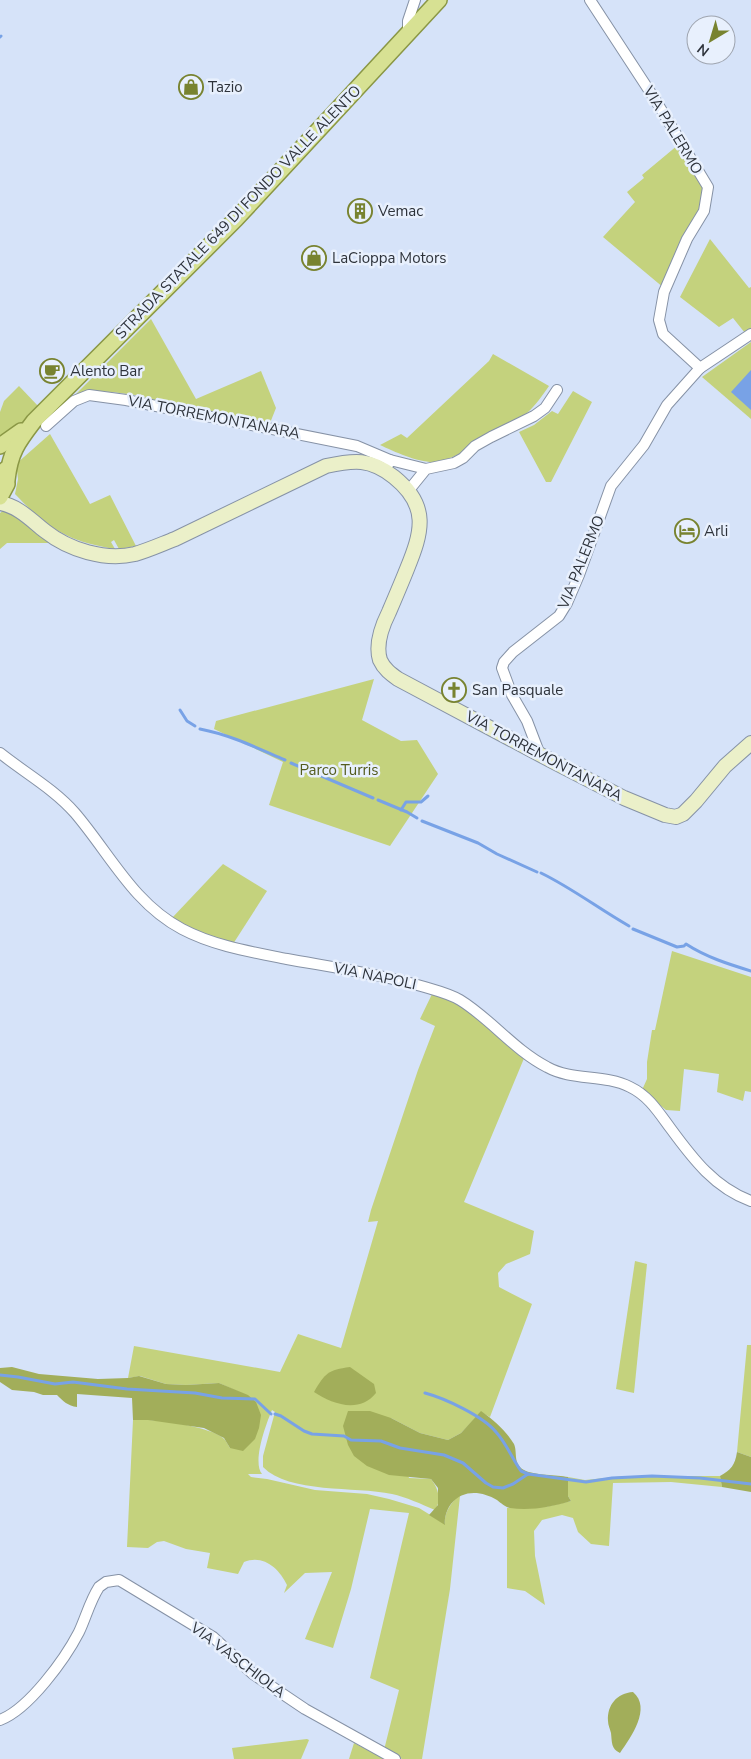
<svg xmlns="http://www.w3.org/2000/svg" width="751" height="1759" font-family="'Nunito Sans',sans-serif">
  <rect width="100%" height="100%" fill="#d6e3f9"/>
  <g fill="#c4d27d">
    <polygon points="678,145 706,189 703,212 664,288 603,237 635,202 627,192 644,178 642,175"/>
    <polygon points="710,239 749,288 751,287 751,331 745,333 733,318 719,327 680,297"/>
    <polygon points="151,319 196,399 261,371 276,408 270,423 167,403 135,395 112,392 88,391 72,398"/>
    <polygon points="751,342 751,419 702,377"/>
    <path d="M 493,354 L 549,386 C 542,396 536,405 527,413 C 518,420 506,424 496,429 C 477,441 459,459 435,462 C 419,463 395,452 380,445 L 401,434 L 407,438 L 489,361 Z"/>
    <polygon points="19,386 39,407 0,443 0,412 4,401"/>
    <polygon points="573,391 592,402 551,482 546,482 519,432 534,425 552,411 558,414"/>
    <path d="M 50,434 L 90,504 L 110,495 L 136,546 L 119,549 L 114,540 L 111,542 L 115,549 C 67,541 48,529 15,494 L 18,479 L 16,464 Z"/>
    <polygon points="4,510 9,510 49,543 7,543 0,549 0,513"/>
    <polygon points="374,679 362,720 401,741 417,740 438,774 390,846 269,805 283,762 214,729 216,721"/>
    <polygon points="223,864 267,891 233,944 217,940 171,919"/>
    <polygon points="672,951 751,977 751,1092 745,1091 743,1101 717,1092 719,1074 684,1069 680,1111 666,1110 642,1090 647,1079 647,1062 652,1030 655,1030"/>
    <path d="M 433,992 L 451,998 L 525,1056 L 464,1202 L 534,1231 L 530,1254 L 506,1264 L 498,1273 L 499,1287 L 532,1304 L 490,1417 L 481,1412 L 461,1433 L 448,1440 L 420,1433 L 391,1418 L 409,1478 L 431,1479 C 438,1488 442,1500 435,1510 C 421,1504 406,1497 392,1494 C 355,1486 289,1494 263,1467 L 263,1456 L 275,1412 L 272,1410 C 266,1424 252,1462 262,1474 L 248,1474 L 251,1477 L 267,1479 L 315,1490 L 367,1494 L 389,1499 L 419,1508 L 445,1524 C 444,1513 450,1505 457,1497 L 460,1496 L 450,1589 L 422,1759 L 402,1759 L 384,1750 L 399,1690 L 370,1678 L 409,1513 L 370,1509 L 351,1589 L 333,1648 L 305,1639 L 332,1572 L 305,1573 L 284,1593 L 287,1585 C 279,1568 263,1554 244,1562 L 238,1574 L 207,1568 L 210,1553 L 186,1549 L 164,1541 L 157,1542 L 148,1548 L 127,1547 L 133,1420 C 152,1418 209,1426 223,1438 C 226,1440 228,1445 230,1448 L 248,1396 L 219,1383 L 186,1385 L 166,1384 L 140,1376 L 128,1378 L 134,1346 L 280,1372 L 298,1334 L 341,1348 L 378,1221 L 368,1222 L 371,1210 L 418,1070 L 435,1026 L 420,1019 Z"/>
    <polygon points="635,1261 647,1264 634,1393 616,1389"/>
    <polygon points="747,1345 751,1345 751,1457 737,1452"/>
    <polygon points="625,1476 720,1476 722,1487 671,1482 613,1483 609,1546 591,1544 578,1532 573,1518 562,1515 542,1520 534,1531 535,1556 545,1605 525,1591 507,1588 507,1508 545,1507 571,1501 568,1496 568,1477 585,1480"/>
    <polygon points="307,1739 309,1740 301,1759 234,1759 232,1748"/>
    <polygon points="354,1743 385,1759 349,1759"/>
  </g>
  <g fill="#a2ae5a">
    <path d="M 12,1367 L 39,1374 L 98,1379 L 128,1378 L 139,1376 L 166,1384 L 186,1385 L 219,1383 L 248,1395 L 256,1402 L 261,1415 L 259,1428 L 255,1439 L 243,1451 L 230,1448 L 224,1438 L 204,1428 L 148,1420 L 133,1420 L 132,1398 L 77,1394 L 77,1407 C 68,1406 63,1401 57,1395 L 43,1395 L 34,1392 L 12,1390 L 0,1382 L 0,1368 Z"/>
    <path d="M 350,1367 L 374,1384 L 376,1393 C 359,1414 332,1404 314,1392 C 325,1373 328,1370 350,1367 Z"/>
    <path d="M 348,1411 L 370,1411 L 391,1418 L 420,1433 L 448,1440 L 461,1433 L 481,1411 C 494,1420 506,1431 514,1444 C 518,1453 512,1465 526,1471 C 535,1475 557,1475 568,1477 L 568,1496 L 571,1501 C 551,1507 530,1511 510,1508 C 505,1507 501,1503 497,1500 C 482,1491 463,1489 451,1504 C 447,1509 444,1518 445,1525 L 429,1515 L 438,1505 L 438,1488 L 431,1479 L 389,1475 L 367,1466 L 354,1456 L 348,1445 L 343,1426 Z"/>
    <path d="M 737,1452 L 751,1457 L 751,1492 L 722,1487 L 720,1476 C 731,1470 735,1465 737,1452 Z"/>
    <path d="M 633,1692 C 652,1708 631,1737 620,1753 C 611,1749 612,1742 611,1733 C 610,1729 608,1725 608,1721 C 607,1705 617,1693 633,1692 Z"/>
  </g>
  <polygon fill="#78a2e6" points="751,370 751,410 731,392"/>
  <g fill="none" stroke-linecap="round" stroke-linejoin="round">
    <g stroke="#78a2e6" stroke-width="3">
      <polyline points="0,37 1,36"/>
      <polyline points="180,710 187,721 195,726"/>
      <path d="M 200,729 C 231,735 257,748 285,760"/>
      <polyline points="291,763 373,798"/>
      <polyline points="378,800 407,812 417,818"/>
      <polyline points="401,810 406,802 421,802 428,796"/>
      <polyline points="422,821 478,843 497,854 537,872"/>
      <path d="M 541,873 C 572,888 599,909 629,926"/>
      <path d="M 633,929 L 677,947 L 684,946 L 686,944 C 706,957 728,964 751,971"/>
      <polyline points="0,1375 18,1377 55,1384 73,1382 127,1389 195,1393 222,1398 255,1399 271,1414"/>
      <path d="M 425,1393 C 444,1398 483,1416 496,1432 C 506,1443 512,1458 521,1471 L 528,1474"/>
      <polyline points="275,1414 281,1416 304,1431 312,1434 344,1436 351,1440 381,1441 400,1448 444,1455 463,1463 486,1483 493,1487 503,1488 513,1484 528,1474 586,1482 612,1478 652,1476 700,1478 751,1484"/>
    </g>
    <defs>
      <g id="street">
        <polyline points="590,0 656,101 708,187 704,211 687,239 664,292 659,320 663,334 700,368"/>
        <polyline points="408,33 408,21 415,0"/>
        <polyline points="46,426 74,401 89,395 126,400 357,446 390,460"/>
        <polyline points="388,465 390,460 426,469"/>
        <polyline points="409,490 426,469 454,463 463,458 475,446 491,437 534,416 545,408 557,390"/>
        <path d="M 0,753 C 25,773 54,789 75,813 C 110,854 133,903 182,929 C 214,946 252,952 287,959 C 331,967 379,974 421,986 C 434,990 448,993 460,1000 C 491,1019 514,1050 547,1067 C 572,1081 604,1074 630,1087 C 649,1096 659,1113 671,1129 C 693,1159 715,1188 751,1201"/>
        <polyline points="540,755 527,721 512,695 502,668 504,662 513,652 559,616 567,603 579,575 611,486 644,445 667,405 700,368 751,334"/>
        <path d="M 0,1720 C 29,1709 65,1659 79,1632 C 86,1617 90,1601 99,1587 L 106,1582 L 119,1580 L 213,1637 L 253,1674 L 305,1709 L 395,1759"/>
      </g>
      <path id="secondary" d="M 0,503 C 18,506 31,520 45,531 C 69,550 105,561 135,554 C 149,550 162,544 175,539 L 326,466 C 354,460 370,458 394,477 C 430,506 422,532 407,569 C 401,584 395,598 389,612 C 382,626 375,644 380,660 C 384,669 391,674 398,679 L 554,762 L 624,798 L 665,815 L 676,817 L 683,814 L 696,801 L 725,766 L 751,743"/>
      <g id="primary">
        <polyline points="0,446 21,431"/>
        <path d="M 7,480 C 10,452 18,442 34,421 L 236,219 L 439,0"/>
        <polyline points="0,497 7,484 5,470"/>
      </g>
    </defs>
    <use href="#street" stroke="#8692a6" stroke-width="12"/>
    <use href="#secondary" stroke="#8692a6" stroke-width="16"/>
    <use href="#primary" stroke="#8a9745" stroke-width="18"/>
    <use href="#street" stroke="#fff" stroke-width="10"/>
    <use href="#secondary" stroke="#ebf0c9" stroke-width="14"/>
    <use href="#primary" stroke="#d7e193" stroke-width="15"/>
  </g>
  <defs>
    <symbol id="shop-ring" viewBox="-11 -11 22 22"><circle r="9.5" fill="#e8f0fd" stroke="#788330" stroke-width="1.5"/><path d="M-5-2.5h2.3a2.7 3.5 0 0 1 5.4 0H5L5.5 6h-11ZM-1.5-2.5h3a1.5 2.3 0 0 0-3 0Z" fill="#788330"/></symbol>
    <symbol id="building-ring" viewBox="-11 -11 22 22"><circle r="9.5" fill="#e8f0fd" stroke="#788330" stroke-width="1.5"/><path d="M-4-6H4V6H1V3H-1V6H-4ZM-2.5-4.3h1.7v1.8h-1.7ZM.8-4.3h1.7v1.8H.8ZM-2.5-1h1.7V.8h-1.7ZM.8-1h1.7V.8H.8Z" fill="#788330"/></symbol>
    <symbol id="cafe-ring" viewBox="-11 -11 22 22"><circle r="9.5" fill="#e8f0fd" stroke="#788330" stroke-width="1.5"/><path d="M-5.5-4.5H6V0H3Q3 3.5 0 3.5H-2.5Q-5.5 3.5-5.5 0ZM3-3.2v2h1.7v-2ZM-6 4.5H4V6H-6Z" fill="#788330"/></symbol>
    <symbol id="hotel-ring" viewBox="-11 -11 22 22"><circle r="9.5" fill="#e8f0fd" stroke="#788330" stroke-width="1.5"/><path d="M-6-4.5h1.5V1H6V5H4.5V3h-9V5H-6ZM-4 0a1.8 1.8 0 1 1 3.6 0ZM.5 0V-2.5h3Q6-2.5 6 0Z" fill="#788330"/></symbol>
    <symbol id="church-ring" viewBox="-11 -11 22 22"><circle r="9.5" fill="#e8f0fd" stroke="#788330" stroke-width="1.5"/><path d="M-1.2-6h2.4v3.5h3.3v2.4h-3.3V6h-2.4V-.1h-3.3v-2.4h3.3Z" fill="#788330"/></symbol>
  </defs>
  <g fill-rule="evenodd">
    <use href="#shop-ring" x="177" y="73" width="28" height="28"/>
    <use href="#building-ring" x="346" y="197" width="28" height="28"/>
    <use href="#shop-ring" x="300" y="244" width="28" height="28"/>
    <use href="#cafe-ring" x="38" y="357" width="28" height="28"/>
    <use href="#hotel-ring" x="673" y="517" width="28" height="28"/>
    <use href="#church-ring" x="440" y="676" width="28" height="28"/>
  </g>
  <g text-anchor="middle" dominant-baseline="central" stroke-width="5" stroke-linejoin="round" paint-order="stroke">
    <g font-size="15" fill="#2e333b" stroke="#e8f0fd" text-anchor="start">
      <text x="208" y="87">Tazio</text>
      <text x="378" y="211">Vemac</text>
      <text x="332" y="258">LaCioppa Motors</text>
      <text x="70" y="371">Alento Bar</text>
      <text x="704" y="531">Arli</text>
      <text x="472" y="690">San Pasquale</text>
    </g>
    <g font-size="15" fill="#2e333b" stroke="#e8f0fd">
      <text transform="translate(673 130) rotate(59)">VIA PALERMO</text>
      <text transform="translate(238 212) rotate(-46)">STRADA STATALE 649 DI FONDO VALLE ALENTO</text>
      <text transform="translate(214 417) rotate(11)">VIA TORREMONTANARA</text>
      <text transform="translate(581 562) rotate(-68)">VIA PALERMO</text>
      <text transform="translate(544 756) rotate(28)">VIA TORREMONTANARA</text>
      <text transform="translate(375 976) rotate(12)">VIA NAPOLI</text>
      <text transform="translate(238 1660) rotate(37)">VIA VASCHIOLA</text>
    </g>
    <g font-size="15" fill="#545c1f" stroke="#e8f0fd">
      <text x="339" y="770">Parco Turris</text>
    </g>
  </g>
  <g transform="translate(711 40) rotate(218)"><circle r="24" fill="#e8f0fd" stroke="#9ea4af"/>
  <path d="M0-4L9 19L0 12L-9 19Z" fill="#788330"/>
  <text y="-8" font-size="14" font-weight="bold" text-anchor="middle" fill="#2e333b">N</text>
  </g>
</svg>
